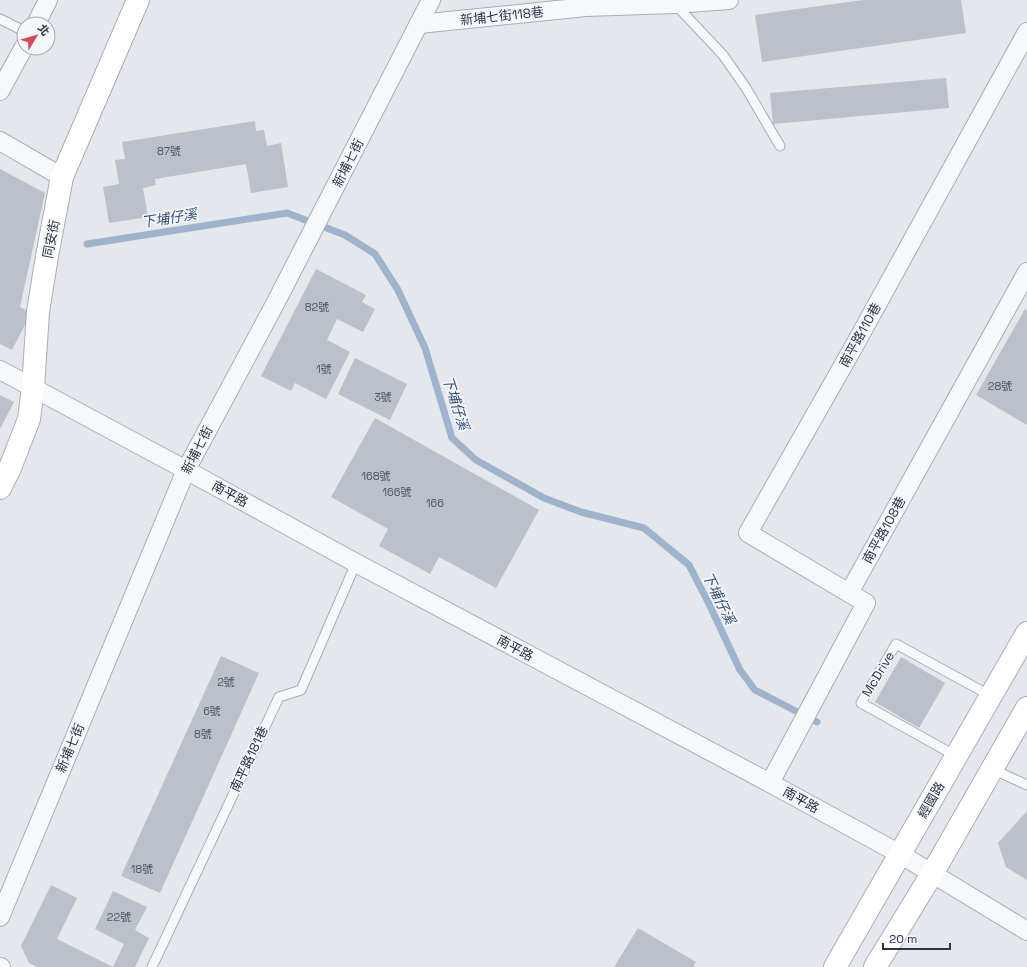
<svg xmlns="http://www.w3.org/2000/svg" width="1027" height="967" font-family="'Space Grotesk','Noto Sans TC',sans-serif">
  <rect width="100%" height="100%" fill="#e4e7ec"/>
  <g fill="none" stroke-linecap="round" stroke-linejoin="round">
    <polyline stroke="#9fb4cc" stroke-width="7" points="87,244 287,213 345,235 375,254 398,290 425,348 452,438 476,460 544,498 581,512 644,528 689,565 709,604 740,670 755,690 817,722"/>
  </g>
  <g fill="#bbc0ca">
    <polygon points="863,0 961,0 966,33 762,62 755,15"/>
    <polygon points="946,78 949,108 773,124 770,93"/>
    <polygon points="255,121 256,131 264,130 267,146 281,143 288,187 251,193 246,164 155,179 156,185 143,188 148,217 109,223 103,187 119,184 115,160 125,159 122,142"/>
    <polygon points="0,169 45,193 20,307 31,313 12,350 0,344"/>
    <polygon points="316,269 366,295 362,302 375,309 363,332 337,319 327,340 350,352 326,399 295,383 291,391 261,376"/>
    <polygon points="1025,309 1027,311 1027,425 976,395"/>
    <polygon points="355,358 407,384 390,420 338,394"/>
    <polygon points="0,395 14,402 0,429"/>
    <polygon points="375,418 539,510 496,588 439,557 430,574 379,546 388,529 331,497"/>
    <polygon points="221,656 259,673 160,893 121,876"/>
    <polygon points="901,657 945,683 919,728 875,702"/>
    <polygon points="1027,811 1027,880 1006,867 998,843"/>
    <polygon points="51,885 77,898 57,939 113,967 124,944 95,929 113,891 147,907 135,930 149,938 135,967 37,967 29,963 21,946"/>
    <polygon points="638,928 696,962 693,967 614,967"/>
  </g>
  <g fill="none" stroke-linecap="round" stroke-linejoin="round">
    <defs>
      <g id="lane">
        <polyline points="675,4 723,55 746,88 780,146"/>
        <polyline points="0,19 24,31"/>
        <polyline points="956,756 861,703 896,644 991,696"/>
        <polyline points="992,769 1027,785"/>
        <polyline points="152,967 279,697 301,690 356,563"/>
      </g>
      <g id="street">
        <polyline points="36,24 48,0"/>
        <polyline points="419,24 586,7 675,4 729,0"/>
        <polyline points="0,91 24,47"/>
        <polyline points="0,141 62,177"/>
        <polyline points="0,370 186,470 356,563 770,783 900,854 1027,931"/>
        <polyline points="849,593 748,533 853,348 1027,32"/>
        <polyline points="770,783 866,603 849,593 1027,272"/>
        <polyline points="0,917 186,470 276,302 431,0"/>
        <polyline points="0,967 1,967"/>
      </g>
      <g id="secondary">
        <polyline points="0,488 10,468 29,419 33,388 38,312 47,256 62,177 138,0"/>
        <polyline points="835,967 1027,633"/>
        <polyline points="875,967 932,874 1027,708"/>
      </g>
    </defs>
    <use href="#lane" stroke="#a9aeb7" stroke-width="11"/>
    <use href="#street" stroke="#a9aeb7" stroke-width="20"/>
    <use href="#secondary" stroke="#a9aeb7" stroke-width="24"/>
    <use href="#lane" stroke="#f7f8fa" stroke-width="9"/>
    <use href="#street" stroke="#f7f8fa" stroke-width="18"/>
    <use href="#secondary" stroke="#fff" stroke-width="22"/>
  </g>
  <g text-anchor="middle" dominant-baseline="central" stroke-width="3.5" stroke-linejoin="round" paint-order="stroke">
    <g font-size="11" fill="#4f5766">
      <text x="169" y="151">87號</text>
      <text x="317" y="307">82號</text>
      <text x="324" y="369">1號</text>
      <text x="1000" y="386">28號</text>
      <text x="383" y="397">3號</text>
      <text x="376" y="476">168號</text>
      <text x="397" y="492">166號</text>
      <text x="435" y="503">166</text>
      <text x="226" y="682">2號</text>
      <text x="212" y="711">6號</text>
      <text x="203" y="734">8號</text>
      <text x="142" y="869">18號</text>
      <text x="119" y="917">22號</text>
    </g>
    <g font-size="13" fill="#2b3445" stroke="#f4f6f9">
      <text transform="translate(502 16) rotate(-6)">新埔七街118巷</text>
      <text transform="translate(348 163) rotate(-63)">新埔七街</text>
      <text transform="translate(51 239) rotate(-79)">同安街</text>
      <text transform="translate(860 335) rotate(-61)">南平路110巷</text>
      <text transform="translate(197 450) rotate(-63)">新埔七街</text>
      <text transform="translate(230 494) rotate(29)">南平路</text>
      <text transform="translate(884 530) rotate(-61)">南平路108巷</text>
      <text transform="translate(515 648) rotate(28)">南平路</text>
      <text transform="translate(878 674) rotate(-59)">McDrive</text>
      <text transform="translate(70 748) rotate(-67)">新埔七街</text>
      <text transform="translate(249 759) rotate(-65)">南平路181巷</text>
      <text transform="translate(801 800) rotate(29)">南平路</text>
      <text transform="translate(931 800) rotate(-60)">經國路</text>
    </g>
    <g font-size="14" font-style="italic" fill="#34527a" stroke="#f4f6f9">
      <text transform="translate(169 218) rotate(-9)">下埔仔溪</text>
      <text transform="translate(456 403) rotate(72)">下埔仔溪</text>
      <text transform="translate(719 598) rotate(64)">下埔仔溪</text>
    </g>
  </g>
  <g transform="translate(36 36) rotate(52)"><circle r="19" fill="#f4f6f9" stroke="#a4a8b1"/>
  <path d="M0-3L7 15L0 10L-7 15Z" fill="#d1495b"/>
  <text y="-6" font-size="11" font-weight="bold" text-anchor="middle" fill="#2b3445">北</text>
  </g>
  <path d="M883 943v6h67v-6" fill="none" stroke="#2b3445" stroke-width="2"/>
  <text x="889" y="943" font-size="12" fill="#2b3445" stroke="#f4f6f9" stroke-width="3" paint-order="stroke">20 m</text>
</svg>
